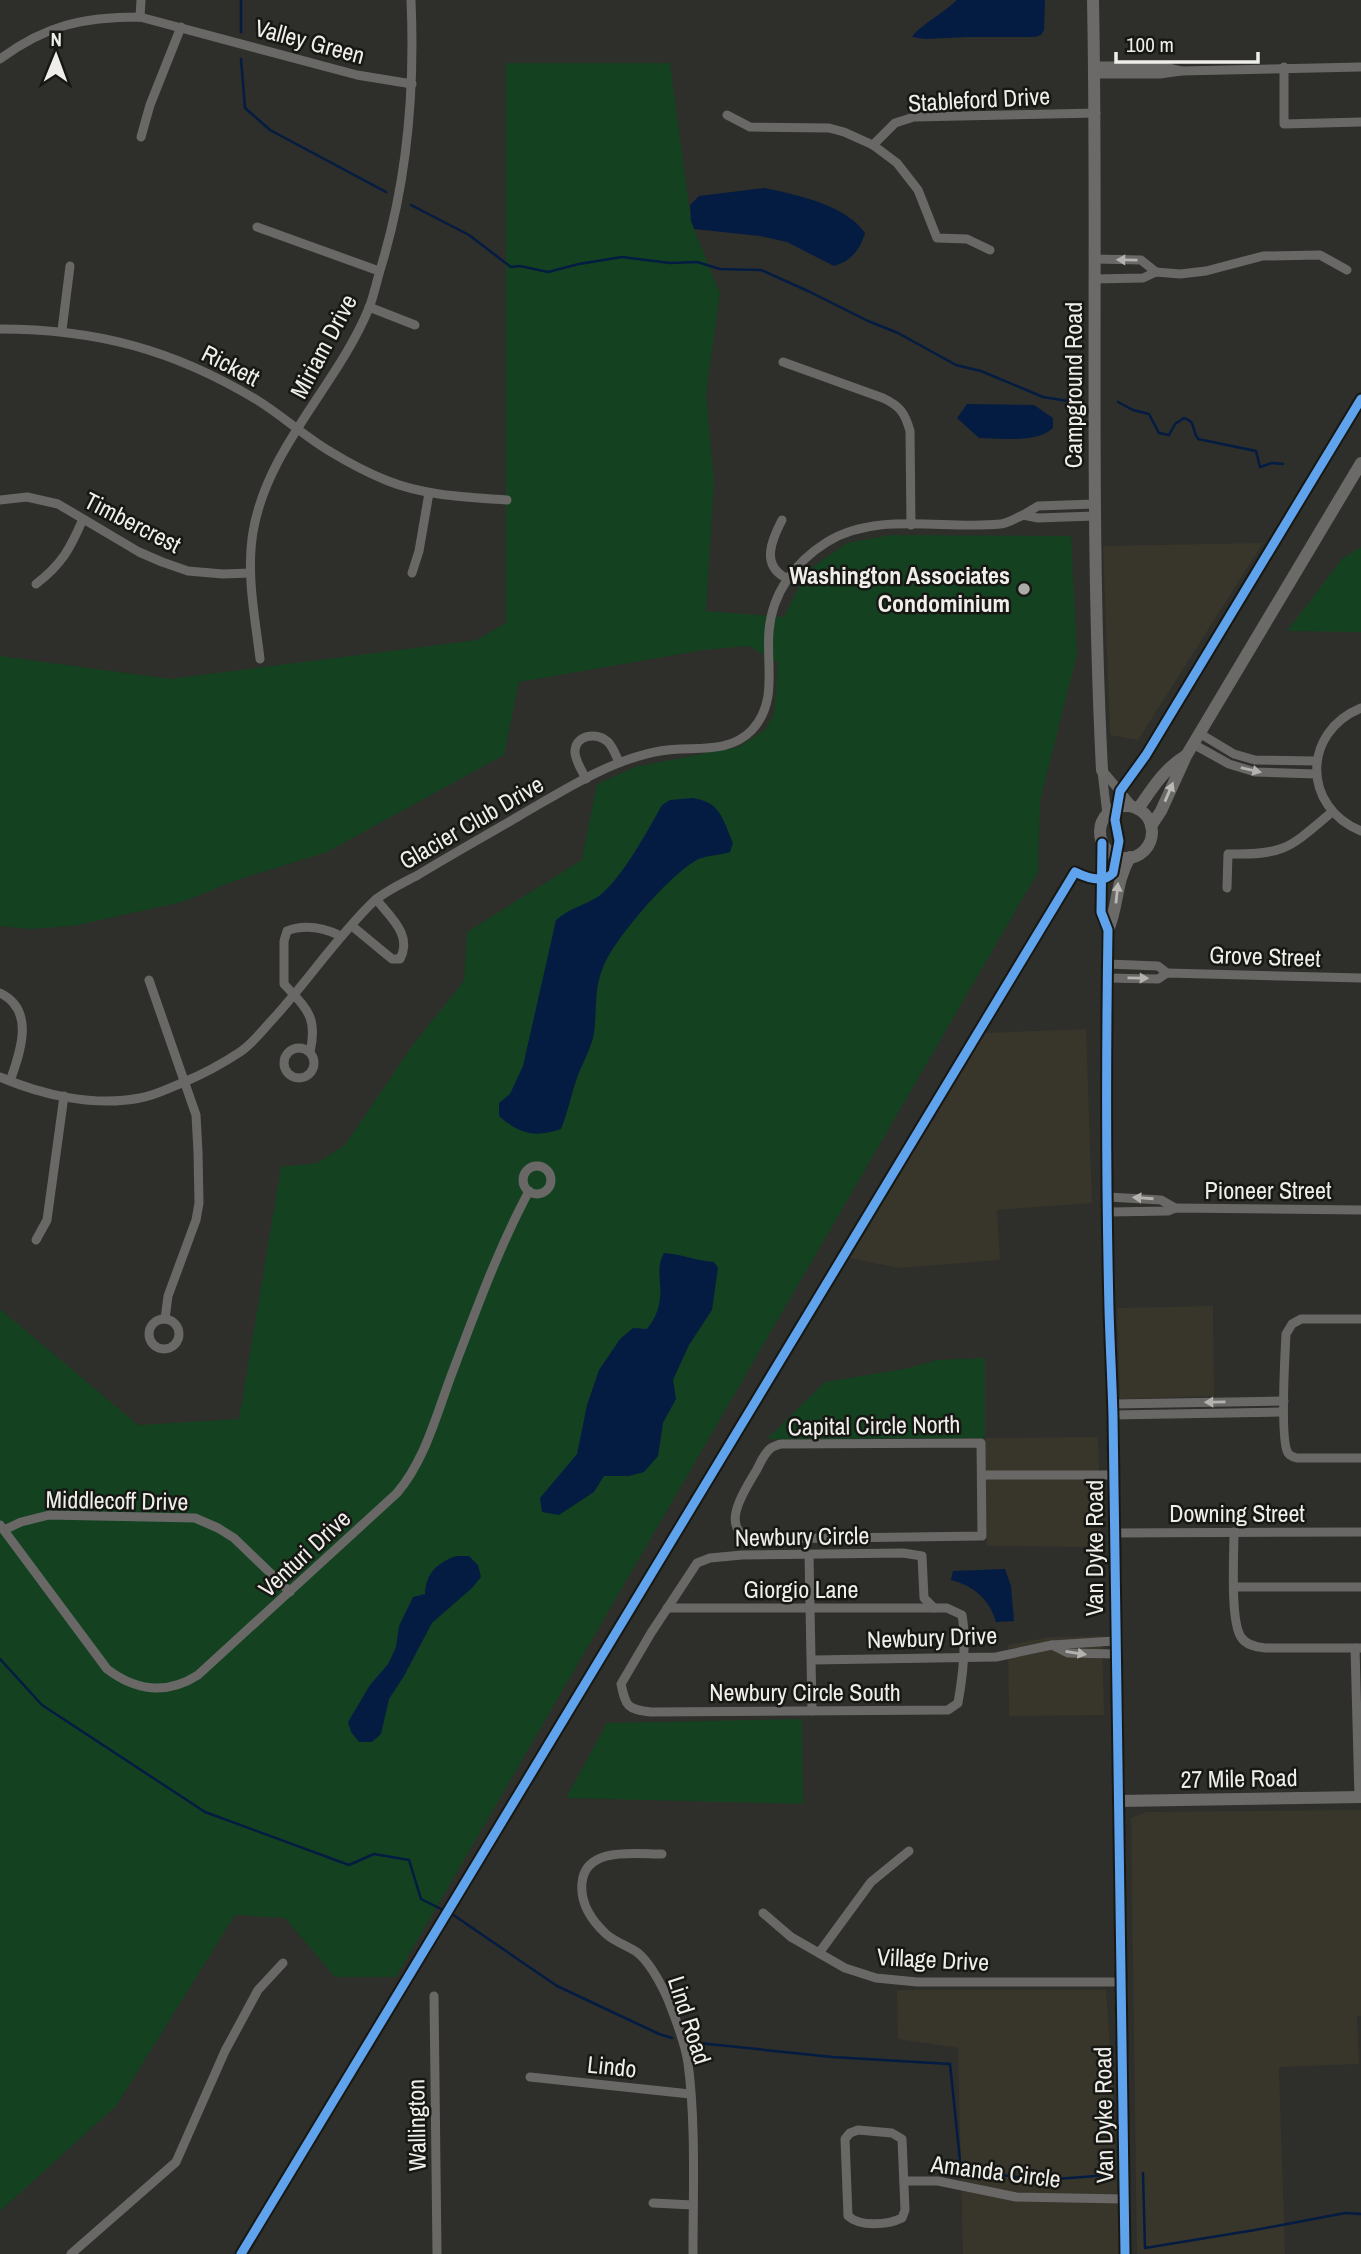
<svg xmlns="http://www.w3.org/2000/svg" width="1361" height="2254" font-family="'Archivo Narrow',sans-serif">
  <rect width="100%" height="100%" fill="#2e2e2a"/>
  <g fill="#38362b">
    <polygon points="1263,543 1138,740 1110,735 1103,546"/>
    <polygon points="1086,1029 1092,1203 997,1210 1000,1260 898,1268 850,1258 984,1033"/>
    <polygon points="1213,1306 1214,1396 1120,1399 1117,1308"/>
    <polygon points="1098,1437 1102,1547 987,1546 985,1438"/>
    <polygon points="1102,1636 1104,1715 1009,1716 1008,1645 1050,1637"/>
    <polygon points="1361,1810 1361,2016 1357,2016 1359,2064 1279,2067 1285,2254 1137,2254 1131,1818 1146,1812"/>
    <polygon points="897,1990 1106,1990 1114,2103 1119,2254 963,2254 958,2048 898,2039"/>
  </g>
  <g fill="#144221">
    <polygon points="506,63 670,63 691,221 720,293 706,394 714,482 706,611 784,617 807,571 847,543 891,535 1071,536 1077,654 1040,801 1038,872 396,1977 335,1977 285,1918 235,1915 116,2106 0,2211 0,1309 138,1425 239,1419 281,1167 317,1163 345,1145 414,1043 464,981 467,932 582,860 597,784 635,767 738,747 765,730 774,714 778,663 749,646 704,650 519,682 504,755 327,852 237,880 182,902 73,926 30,929 0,926 0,656 170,679 477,640 506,623"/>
    <polygon points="1361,547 1361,632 1287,631 1342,559"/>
    <polygon points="985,1358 985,1438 767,1439 825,1382 909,1368 937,1360"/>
    <polygon points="802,1719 803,1804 566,1798 607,1723"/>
  </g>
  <g fill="#041c42">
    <path d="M 957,0 L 1045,0 L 1044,30 L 1041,35 L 1035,37 L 967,37 L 925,39 L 912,37 C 918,27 946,11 957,0 Z"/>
    <path d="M 764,188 C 795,194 846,205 865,233 C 860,250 851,261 834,266 L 787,242 L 760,236 L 694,229 L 691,221 L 690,205 L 699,196 Z"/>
    <path d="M 967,404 L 1034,405 L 1053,418 L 1053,428 C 1036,444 1001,438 979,438 L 957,418 Z"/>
    <path d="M 693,798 C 721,802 723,820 733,843 L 730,852 C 719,856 704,855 695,861 C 668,877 612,941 602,970 C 594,990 597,1012 594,1033 C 591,1050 582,1063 577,1078 C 571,1095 568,1112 561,1129 C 535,1138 519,1134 499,1116 L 499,1103 L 510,1094 L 523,1066 L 556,920 C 571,907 584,906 599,896 C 621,880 648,830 662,805 L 670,800 Z"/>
    <path d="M 664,1253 C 681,1254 697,1261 714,1262 L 718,1268 L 712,1310 L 689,1345 L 673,1380 L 676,1399 L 663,1423 L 658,1456 L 644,1472 L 629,1476 L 604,1476 L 594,1492 L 559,1515 L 542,1512 L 540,1498 L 577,1454 L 587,1405 L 599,1370 L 620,1339 L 633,1328 L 647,1329 C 654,1320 659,1310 660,1298 C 662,1282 655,1268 664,1253 Z"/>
    <path d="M 456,1556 L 469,1556 L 478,1565 L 481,1577 L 472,1588 L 432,1623 L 404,1676 L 389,1699 L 381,1734 L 372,1742 L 359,1742 L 351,1732 L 348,1722 L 370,1685 L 388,1664 L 396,1647 L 399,1626 L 413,1597 L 425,1594 C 426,1573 437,1563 456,1556 Z"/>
    <path d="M 1005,1569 L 1011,1586 L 1014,1621 L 996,1622 C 989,1599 974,1586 951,1580 L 953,1571 Z"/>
  </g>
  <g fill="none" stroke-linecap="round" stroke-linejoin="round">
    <g stroke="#041c42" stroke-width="2.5">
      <polyline points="241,0 241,32"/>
      <polyline points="241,59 245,108 270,130 386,192"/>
      <polyline points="411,205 469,235 511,267 520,266 548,272 579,264 622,257 670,263 697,262 720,269 761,270 808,291 868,321 898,333 956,365 981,371 1043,397 1074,402"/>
      <path d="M 1118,402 L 1133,410 L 1149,414 L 1159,433 L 1169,435 L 1175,424 L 1184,418 C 1197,422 1191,430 1198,439 L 1256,451 L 1260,467 L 1272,463 L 1283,464"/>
      <polyline points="0,1659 42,1705 205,1812 349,1865 374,1854 409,1860 421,1899 443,1910"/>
      <polyline points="452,1914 557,1986 659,2034 672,2038"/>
      <polyline points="689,2042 832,2057 950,2064 961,2170 1043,2180 1109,2175"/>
      <polyline points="1143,2173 1145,2248 1255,2230 1345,2213 1361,2214"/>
    </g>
    <g stroke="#696867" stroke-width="9">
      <polyline points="140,17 141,0"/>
      <path d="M 0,59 C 46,25 83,17 140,17 L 357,75 L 412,84"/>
      <polyline points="1094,66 1160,66 1181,71 1160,74 1094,74"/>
      <polyline points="1284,67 1284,124 1361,122"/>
      <polyline points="1181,71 1361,67"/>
      <polyline points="727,115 750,127 829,128 844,132 873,145 897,163 918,190 937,238 967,239 990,250"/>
      <polyline points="141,137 150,105 181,27"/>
      <polyline points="873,145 895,123 914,117 1096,113"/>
      <polyline points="257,227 379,271"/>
      <polyline points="1094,259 1141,260 1156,272"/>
      <polyline points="1094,279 1143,278 1156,272 1180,274 1206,271 1263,256 1320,255 1347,270"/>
      <polyline points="369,307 415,325"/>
      <path d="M 0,329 C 97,329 174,350 257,400 C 283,416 305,437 331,452 C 349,463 368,473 388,481 C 426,496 467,497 507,500"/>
      <polyline points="62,330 70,266"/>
      <path d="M 783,362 L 883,398 C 900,406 905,413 910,431 L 911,525"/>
      <polyline points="0,500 27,497 58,504 139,552 162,562 188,571 223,574 250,573"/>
      <polyline points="1094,504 1038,506 1023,515 1038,518 1094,516"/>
      <path d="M 782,520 C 771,541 761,565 786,578"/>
      <polyline points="412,573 419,551 429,493"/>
      <path d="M 36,584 C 62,564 70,549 83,519"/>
      <path d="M 260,659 C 255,617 246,574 253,532 C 267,448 337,386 369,308 C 374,295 377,280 381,267 C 408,179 415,91 411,0"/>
      <path d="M 1361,708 C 1302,732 1302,807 1361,831"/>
      <polyline points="1199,733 1234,754 1255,760 1316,761"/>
      <polyline points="1193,744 1229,764 1255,772 1316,774"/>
      <polyline points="1102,770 1134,808"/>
      <polyline points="1102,772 1107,814"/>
      <path d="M 586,779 C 582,771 576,762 575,753 C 574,735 597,731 608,742 C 613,747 616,756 619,762"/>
      <path d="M 1227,888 L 1228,854 C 1286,855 1289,848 1332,812"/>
      <path d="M 352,926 L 392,959 L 400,959 C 413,935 390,917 376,899"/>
      <polyline points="1107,964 1158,966 1167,973"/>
      <polyline points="1107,978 1158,979 1167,973 1361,978"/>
      <polyline points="149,980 196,1115 198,1152 199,1203 196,1220 168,1296 165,1319"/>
      <path d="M 0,993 C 36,1010 20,1053 10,1081"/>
      <circle cx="299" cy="1063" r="15"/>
      <path d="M 310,1052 C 318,1017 307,1009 284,984 L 284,941 L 287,931 C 305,924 324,928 341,936"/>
      <path d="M 0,1077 C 42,1095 94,1107 140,1098 C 154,1096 169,1088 182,1083 C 201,1075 222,1064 240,1052 C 252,1044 262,1031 272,1020 C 307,982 336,938 373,902 C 385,891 403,883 418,875 C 451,855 485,836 519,816 C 563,791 609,760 660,751 C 691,745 727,756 752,730 C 778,702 766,666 769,631 C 772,593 795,562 827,542 C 877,511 944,530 1000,524 C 1007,524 1016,518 1023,515"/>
      <circle cx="537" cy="1180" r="14"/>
      <polyline points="1108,1197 1161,1200 1175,1208"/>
      <polyline points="1109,1212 1168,1211 1175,1208 1361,1210"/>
      <polyline points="36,1240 47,1220 64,1096"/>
      <path d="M 1361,1319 L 1301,1319 L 1292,1324 L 1286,1334 C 1285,1353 1280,1441 1288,1453 C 1290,1456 1293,1457 1297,1458 L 1361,1458"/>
      <circle cx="164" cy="1334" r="15"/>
      <polyline points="1113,1404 1284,1401"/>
      <polyline points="1113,1415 1283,1412"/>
      <path d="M 981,1443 L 982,1536 L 759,1539 C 715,1535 743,1492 756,1471 C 760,1464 764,1453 771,1448 C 772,1447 780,1444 781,1444 Z"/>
      <polyline points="983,1475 1113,1475"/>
      <path d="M 0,1525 L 107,1669 C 136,1691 167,1695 198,1675 L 397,1493 C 425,1460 436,1416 451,1376 C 475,1313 497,1251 529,1191"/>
      <polyline points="4,1530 21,1522 49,1515 195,1518 218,1528 234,1538 290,1592"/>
      <path d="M 1234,1532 C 1234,1554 1230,1621 1241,1637 C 1246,1645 1255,1647 1265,1648 L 1361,1648"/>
      <polyline points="1113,1533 1361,1532"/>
      <path d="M 903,1553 L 922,1556 L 924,1598 L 934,1608 L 947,1608 L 962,1615 C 967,1643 963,1675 958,1703 L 948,1710 L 651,1712 C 627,1709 626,1707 621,1684 L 651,1633 L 697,1563 L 710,1558 L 742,1555 Z"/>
      <polyline points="809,1554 812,1711"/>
      <polyline points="1234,1587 1361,1587"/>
      <polyline points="667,1608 934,1608"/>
      <polyline points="1114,1641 1052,1645 1068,1653 1116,1654"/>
      <polyline points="1355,1648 1359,1797"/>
      <polyline points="813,1660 996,1657 1052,1645"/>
      <path d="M 662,1854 C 635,1854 585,1846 582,1883 C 580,1903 592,1921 606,1934 C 615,1942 628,1946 638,1953 C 651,1964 660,1982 667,1997 C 675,2017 685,2042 688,2063 C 696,2123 693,2193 693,2254"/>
      <polyline points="763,1913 791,1937 845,1968 876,1978 917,1982 1119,1982"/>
      <polyline points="819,1953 871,1882 909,1851"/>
      <polyline points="434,1996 437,2254"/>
      <polyline points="530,2077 690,2094"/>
      <path d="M 858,2130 L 892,2133 L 902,2139 L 905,2210 L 902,2218 C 888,2225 860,2227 848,2216 L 845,2139 L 850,2133 Z"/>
      <polyline points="904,2181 938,2181 1016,2197 1124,2199"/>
      <polyline points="653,2203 693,2205"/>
      <polyline points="71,2254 176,2162 225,2051 258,1990 283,1963"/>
    </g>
    <g stroke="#6b6a69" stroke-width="12">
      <path d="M 1093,0 C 1098,257 1089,514 1102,770"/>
      <circle cx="1126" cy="832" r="26"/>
      <path d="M 1138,809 C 1152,789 1164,769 1185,756"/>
      <polyline points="1151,826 1161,811 1186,756 1361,463"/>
      <path d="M 1102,843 L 1101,912 L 1108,930 C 1106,1056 1106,1183 1109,1309 C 1110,1345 1112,1380 1113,1416 C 1116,1695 1120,1974 1125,2254"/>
      <path d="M 1108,930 C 1119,904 1115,883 1130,857"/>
      <polyline points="1118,1801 1361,1797"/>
    </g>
    <defs>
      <g id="cycleway">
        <path d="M 1102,843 L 1101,912 L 1108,930 C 1106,1056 1106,1183 1109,1309 C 1110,1345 1112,1380 1113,1416 C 1116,1695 1120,1974 1125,2254"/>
        <path d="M 241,2254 L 1075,872 C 1087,878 1103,884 1113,873 L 1119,841 L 1115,820 L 1120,791 L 1146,755 L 1361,399"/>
      </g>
    </defs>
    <use href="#cycleway" stroke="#171714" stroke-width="13"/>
    <use href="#cycleway" stroke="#60a3ed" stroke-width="9"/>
  </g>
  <defs><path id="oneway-solid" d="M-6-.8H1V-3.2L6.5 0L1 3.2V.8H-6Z" transform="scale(1.75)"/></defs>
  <g fill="#b3b2af">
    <use href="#oneway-solid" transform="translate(1127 260) rotate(-179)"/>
    <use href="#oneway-solid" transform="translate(1251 770) rotate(13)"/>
    <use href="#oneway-solid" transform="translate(1138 978) rotate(1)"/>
    <use href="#oneway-solid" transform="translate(1143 1198) rotate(-176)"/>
    <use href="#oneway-solid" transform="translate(1215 1402) rotate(179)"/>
    <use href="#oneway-solid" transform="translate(1076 1653) rotate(9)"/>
  </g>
  <g fill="#bab9b6">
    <use href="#oneway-solid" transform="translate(1169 792) rotate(-67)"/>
    <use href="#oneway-solid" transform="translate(1117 893) rotate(-84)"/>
  </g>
  <circle fill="#ababa7" stroke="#171714" stroke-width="2.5" cx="1024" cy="589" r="7"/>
  <g text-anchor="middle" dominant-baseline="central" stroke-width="5" stroke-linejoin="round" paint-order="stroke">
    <g font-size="24" fill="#efeeea" stroke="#171714">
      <text transform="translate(310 41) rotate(15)">Valley Green</text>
      <text transform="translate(979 99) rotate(-3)">Stableford Drive</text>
      <text transform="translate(323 346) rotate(-62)">Miriam Drive</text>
      <text transform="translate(231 365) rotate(27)">Rickett</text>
      <text transform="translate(1073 385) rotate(-90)">Campground Road</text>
      <text transform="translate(133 522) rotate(27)">Timbercrest</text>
      <text transform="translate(471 822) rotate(-30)">Glacier Club Drive</text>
      <text transform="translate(1265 956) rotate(2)">Grove Street</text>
      <text x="1268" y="1190">Pioneer Street</text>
      <text transform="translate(874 1425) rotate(-1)">Capital Circle North</text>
      <text transform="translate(117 1500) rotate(1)">Middlecoff Drive</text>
      <text x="1237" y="1513">Downing Street</text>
      <text transform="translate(802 1536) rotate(-1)">Newbury Circle</text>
      <text transform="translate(1094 1548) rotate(-90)">Van Dyke Road</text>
      <text transform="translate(304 1553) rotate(-43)">Venturi Drive</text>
      <text x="801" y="1589">Giorgio Lane</text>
      <text transform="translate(932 1637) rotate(-2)">Newbury Drive</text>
      <text x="805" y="1692">Newbury Circle South</text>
      <text transform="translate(1239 1778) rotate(-1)">27 Mile Road</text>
      <text transform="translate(933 1959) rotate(3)">Village Drive</text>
      <text transform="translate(690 2020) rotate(72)">Lind Road</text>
      <text transform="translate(612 2066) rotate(6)">Lindo</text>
      <text transform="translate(1103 2115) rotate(-91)">Van Dyke Road</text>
      <text transform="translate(416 2125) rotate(-91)">Wallington</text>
      <text transform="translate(996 2171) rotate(7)">Amanda Circle</text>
    </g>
    <g font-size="24" font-weight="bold" fill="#efeeea" stroke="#171714" text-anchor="end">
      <text x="1010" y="575">Washington Associates<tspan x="1010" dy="28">Condominium</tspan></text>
    </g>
  </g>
  <g transform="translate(56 56) rotate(1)" stroke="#171714" stroke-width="5" paint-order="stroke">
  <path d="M0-5L12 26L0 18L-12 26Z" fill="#efeeea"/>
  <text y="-10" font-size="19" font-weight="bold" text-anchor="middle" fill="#efeeea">N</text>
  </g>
  <path d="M1116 52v10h142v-10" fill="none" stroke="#efeeea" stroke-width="3.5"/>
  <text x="1126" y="52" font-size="21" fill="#efeeea" stroke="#171714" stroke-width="5" paint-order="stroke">100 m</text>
</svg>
